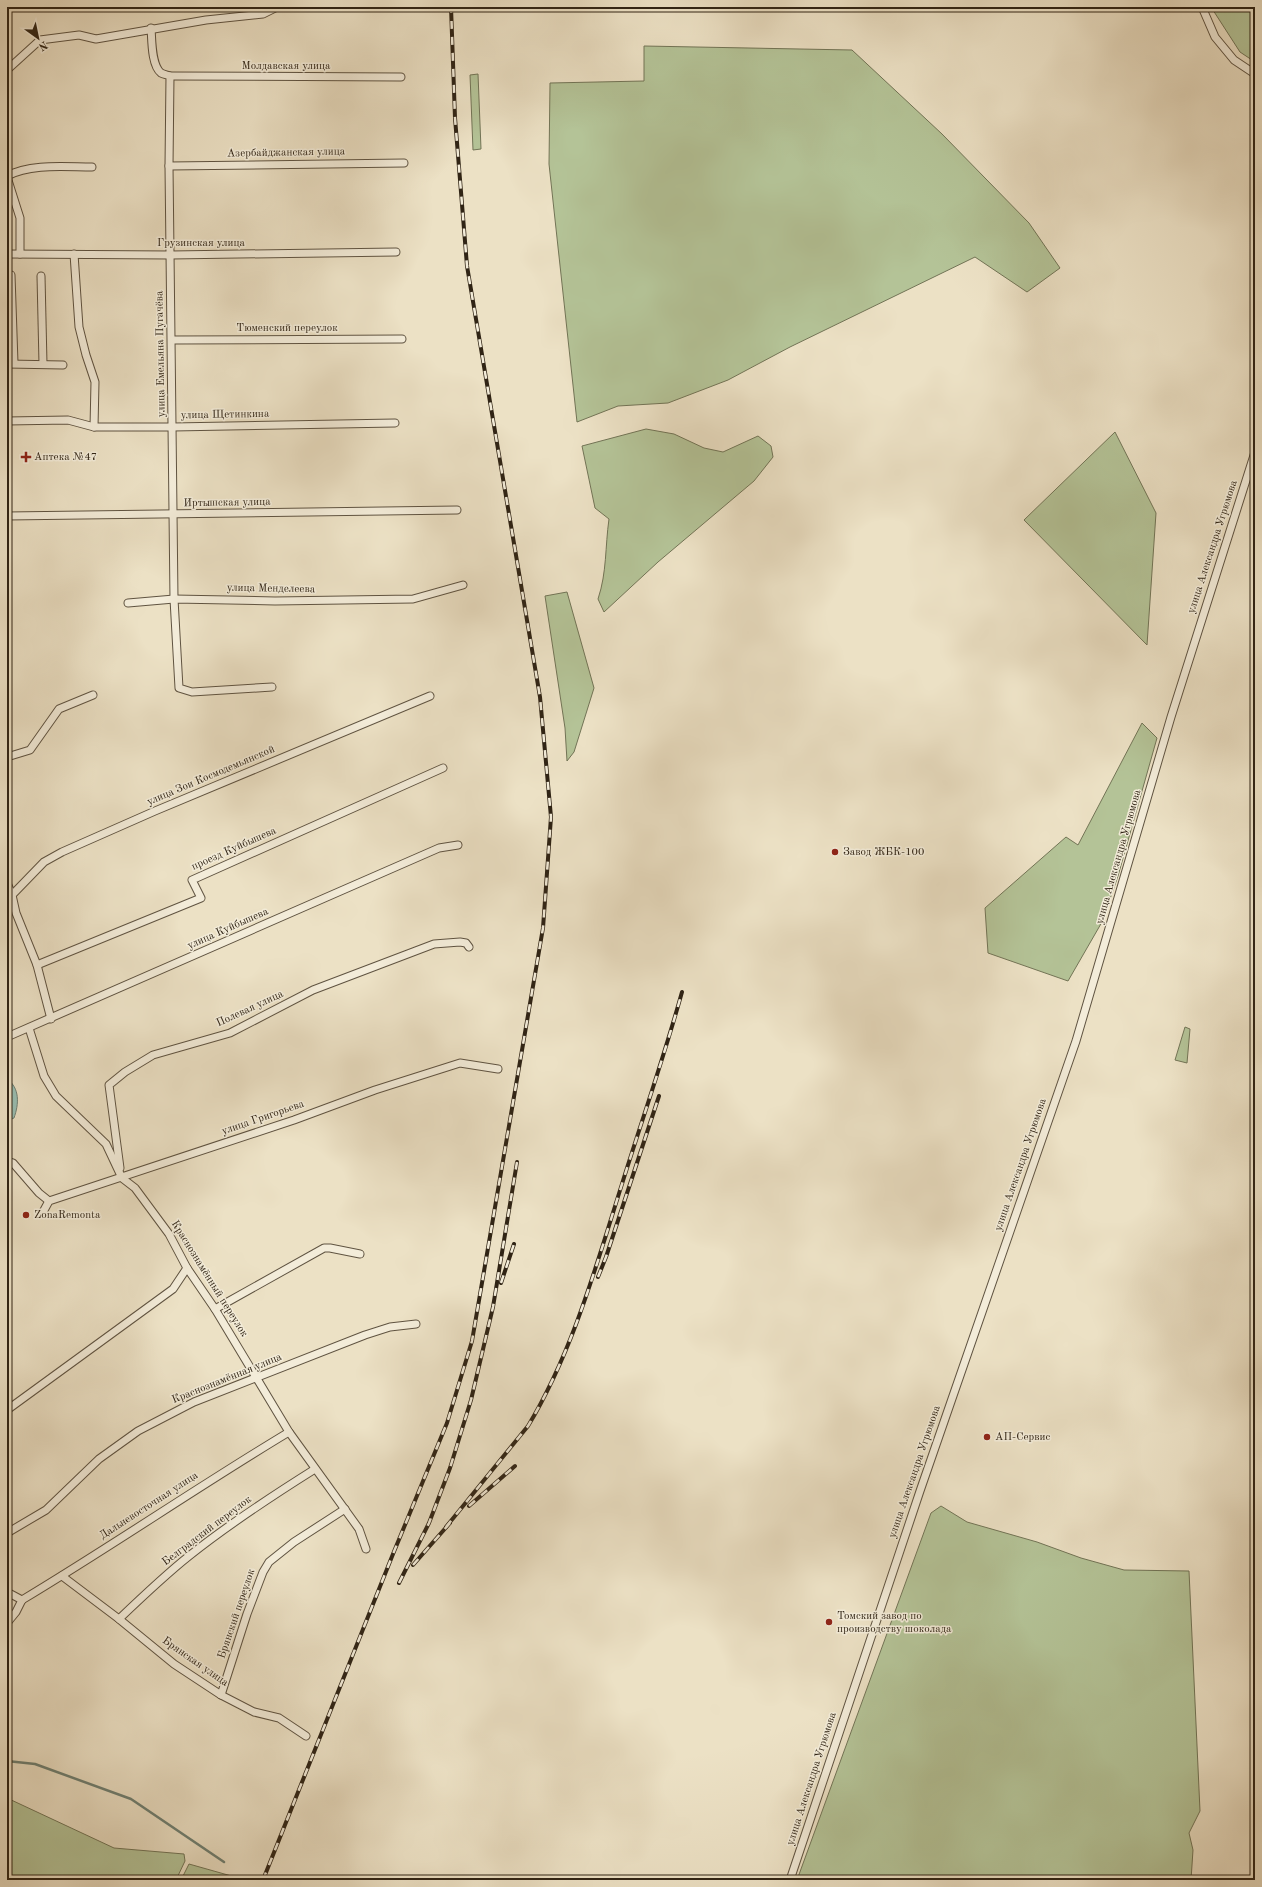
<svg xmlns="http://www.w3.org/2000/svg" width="1262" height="1887" font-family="'Old Standard TT',serif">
  <rect width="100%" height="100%" fill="#ece1c5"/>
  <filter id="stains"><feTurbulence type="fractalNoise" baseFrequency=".005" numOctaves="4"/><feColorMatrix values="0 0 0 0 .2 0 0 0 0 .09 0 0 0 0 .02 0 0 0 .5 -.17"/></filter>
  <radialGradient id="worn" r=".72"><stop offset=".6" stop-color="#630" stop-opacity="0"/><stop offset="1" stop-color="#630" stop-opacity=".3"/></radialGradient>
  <g fill="#b4c397" stroke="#727456">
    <polygon points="1211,7 1255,7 1255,62 1240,52"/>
    <polygon points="644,46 852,50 942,134 1029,223 1060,268 1027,292 975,257 790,347 728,380 668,403 618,406 577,422 549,164 550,83 644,81"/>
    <polygon points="478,74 481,149 473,150 470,75"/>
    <path d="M 646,429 L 674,434 L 704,448 L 723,452 L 758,436 L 771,446 L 773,457 L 754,481 L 658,562 L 604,612 L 598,599 C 607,572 605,547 609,519 L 595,508 L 582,446 Z"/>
    <polygon points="1115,432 1156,513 1147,645 1024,520"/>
    <polygon points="567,592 594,688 574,752 567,761 565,728 545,596"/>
    <polygon points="1142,723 1157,738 1118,876 1102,922 1068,981 988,953 985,908 1066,837 1078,845"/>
    <polygon points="1185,1027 1190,1029 1187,1063 1175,1060"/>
    <polygon points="941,1506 967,1522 1037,1542 1081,1558 1124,1570 1189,1571 1200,1811 1189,1833 1193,1850 1191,1880 797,1880 931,1513"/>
    <polygon points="7,1798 114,1848 184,1854 185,1861 176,1880 7,1880"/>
    <polygon points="189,1864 235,1877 234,1880 181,1880"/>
  </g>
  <path fill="#99beb2" stroke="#6f8073" d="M 7,1079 C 20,1088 19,1104 14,1118 L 7,1121 Z"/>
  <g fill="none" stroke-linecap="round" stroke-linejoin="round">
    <polyline stroke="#6f8073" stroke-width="2.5" points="7,1761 35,1764 131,1799 224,1862"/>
    <defs>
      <g id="minor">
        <polyline points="1202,7 1215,37 1234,60 1255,74"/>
        <path d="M 151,28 C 152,39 151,65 161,73 C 163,74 167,75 170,76 L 169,166 L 174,599 L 179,688 L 192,692 L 272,687"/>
        <polyline points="7,70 40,40 79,35 96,39 206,20 263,14 277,7"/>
        <polyline points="170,76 401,77"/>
        <polyline points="169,166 404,163"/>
        <path d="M 7,176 C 31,163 66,167 92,167"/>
        <polyline points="7,177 20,218 20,254"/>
        <polyline points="7,254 171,255 396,252"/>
        <polyline points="74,254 79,327 86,355 95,382 94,427"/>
        <polyline points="11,275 14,363"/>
        <polyline points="41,276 43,364"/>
        <polyline points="172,340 402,339"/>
        <polyline points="7,364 63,365"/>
        <polyline points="7,421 68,420 94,427 173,427 395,423"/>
        <polyline points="7,516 457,510"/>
        <polyline points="128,603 174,599 275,601 413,599 463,585"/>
        <polyline points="7,757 30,750 59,709 93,695"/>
        <polyline points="7,883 12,895 16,913 37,965 51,1019"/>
        <polyline points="12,895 44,862 62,852 155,811 430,696"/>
        <polyline points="37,965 201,898 192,880 443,768"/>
        <polyline points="29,1028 44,1076 56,1096 106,1144 122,1178 135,1188 169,1234 187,1268 215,1309 289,1432 359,1529 366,1549"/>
        <polyline points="7,1037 439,848 458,845"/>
        <polyline points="7,1161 13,1163 39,1193 49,1201"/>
        <polyline points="120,1168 109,1085 125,1072 153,1055 230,1033 313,990 434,944 460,942 466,943 469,947"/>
        <polyline points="43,1212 49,1201 294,1120 375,1090 460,1063 498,1069"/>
        <polyline points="215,1309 324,1248 330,1248 360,1254"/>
        <polyline points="7,1410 173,1289 187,1268"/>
        <polyline points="7,1533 46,1510 99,1459 138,1431 194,1402 365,1335 390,1327 416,1324"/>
        <polyline points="62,1576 119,1619 174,1664 221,1695 254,1712 279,1718 306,1736"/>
        <polyline points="7,1592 22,1600"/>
        <path d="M 22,1600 C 112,1546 199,1486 289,1432"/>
        <path d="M 119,1619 C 142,1597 165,1575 189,1556 C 229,1524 272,1496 315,1469"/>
        <polyline points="7,1623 16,1612 22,1600"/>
        <polyline points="221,1695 247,1614 263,1572 269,1562 294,1542 345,1509"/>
        <polyline points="790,1880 920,1491 1076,1041 1171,717 1255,452"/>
      </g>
    </defs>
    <use href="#minor" stroke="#5f5341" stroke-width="9"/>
    <use href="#minor" stroke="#f3ecd9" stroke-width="7"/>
    <defs>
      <g id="rail">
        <polyline points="598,1277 606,1257 659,1096"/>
        <polyline points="501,1283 514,1244"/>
        <polyline points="469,1506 515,1466"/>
        <path d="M 446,1527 L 528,1426 C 573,1351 596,1266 622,1184 C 642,1120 664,1057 682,992"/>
        <polyline points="413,1565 450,1523"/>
        <polyline points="399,1583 429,1523 450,1468 471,1400 493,1307 517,1162"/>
        <polyline points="263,1880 393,1554 447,1423 472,1341 543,928 551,817 540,697 467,266 455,118 451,7"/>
      </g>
    </defs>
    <use href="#rail" stroke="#302415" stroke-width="4"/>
    <use href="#rail" stroke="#f3ecd9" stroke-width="2.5" stroke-dasharray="8" stroke-linecap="butt"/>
  </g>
  <g fill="#8f2418" stroke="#f3ecd9" stroke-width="1.5">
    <path d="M24 451h4v4h4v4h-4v4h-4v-4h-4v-4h4z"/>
    <circle cx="835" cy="852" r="4"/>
    <circle cx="26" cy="1215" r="4"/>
    <circle cx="987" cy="1437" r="4"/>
    <circle cx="829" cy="1622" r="4"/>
  </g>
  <g text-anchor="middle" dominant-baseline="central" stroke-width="3" stroke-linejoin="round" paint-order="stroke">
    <g font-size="11" fill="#302415" stroke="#f3ecd9">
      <text x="286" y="66">Молдавская улица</text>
      <text transform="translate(286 153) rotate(-1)">Азербайджанская улица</text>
      <text x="201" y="243">Грузинская улица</text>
      <text x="287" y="328">Тюменский переулок</text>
      <text transform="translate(161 354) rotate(-91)">улица Емельяна Пугачёва</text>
      <text transform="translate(225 415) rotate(-1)">улица Щетинкина</text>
      <text transform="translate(227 503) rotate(-1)">Иртышская улица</text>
      <text transform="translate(1213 547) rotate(-72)">улица Александра Угрюмова</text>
      <text transform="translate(271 589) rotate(1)">улица Менделеева</text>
      <text transform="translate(211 776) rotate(-23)">улица Зои Космодемьянской</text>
      <text transform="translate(234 849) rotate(-24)">проезд Куйбышева</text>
      <text transform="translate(1119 857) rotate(-74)">улица Александра Угрюмова</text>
      <text transform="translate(228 929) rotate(-24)">улица Куйбышева</text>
      <text transform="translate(250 1009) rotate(-25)">Полевая улица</text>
      <text transform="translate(263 1118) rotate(-19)">улица Григорьева</text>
      <text transform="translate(1021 1165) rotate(-71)">улица Александра Угрюмова</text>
      <text transform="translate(209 1279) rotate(58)">Краснознамённый переулок</text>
      <text transform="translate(227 1379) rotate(-22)">Краснознамённая улица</text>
      <text transform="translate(915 1472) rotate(-71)">улица Александра Угрюмова</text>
      <text transform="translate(149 1506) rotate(-33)">Дальневосточная улица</text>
      <text transform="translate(207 1531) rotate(-37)">Белградский переулок</text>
      <text transform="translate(237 1614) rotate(-71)">Брянский переулок</text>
      <text transform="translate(195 1662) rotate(35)">Брянская улица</text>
      <text transform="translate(812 1779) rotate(-72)">улица Александра Угрюмова</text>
    </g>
    <g font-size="11" fill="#302415" stroke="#f3ecd9" text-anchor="start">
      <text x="34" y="457">Аптека №47</text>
      <text x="843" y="852">Завод ЖБК-100</text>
      <text x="34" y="1215">ZonaRemonta</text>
      <text x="995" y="1437">АП-Сервис</text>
      <text x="837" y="1616">Томский завод по<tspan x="837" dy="13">производству шоколада</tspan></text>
    </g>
  </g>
  <rect width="1262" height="1887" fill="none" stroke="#ece1c5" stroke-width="24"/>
  <rect x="8" y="8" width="1246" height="1871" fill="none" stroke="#302415" stroke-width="2"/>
  <rect x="12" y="12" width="1238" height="1863" fill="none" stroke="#302415"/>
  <g transform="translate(38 38) rotate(147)" stroke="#f3ecd9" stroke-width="3" paint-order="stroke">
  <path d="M0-3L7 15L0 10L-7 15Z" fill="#302415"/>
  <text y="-6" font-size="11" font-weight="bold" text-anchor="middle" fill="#302415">N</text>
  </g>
  <rect width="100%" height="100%" filter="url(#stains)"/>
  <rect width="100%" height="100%" fill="url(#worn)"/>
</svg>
